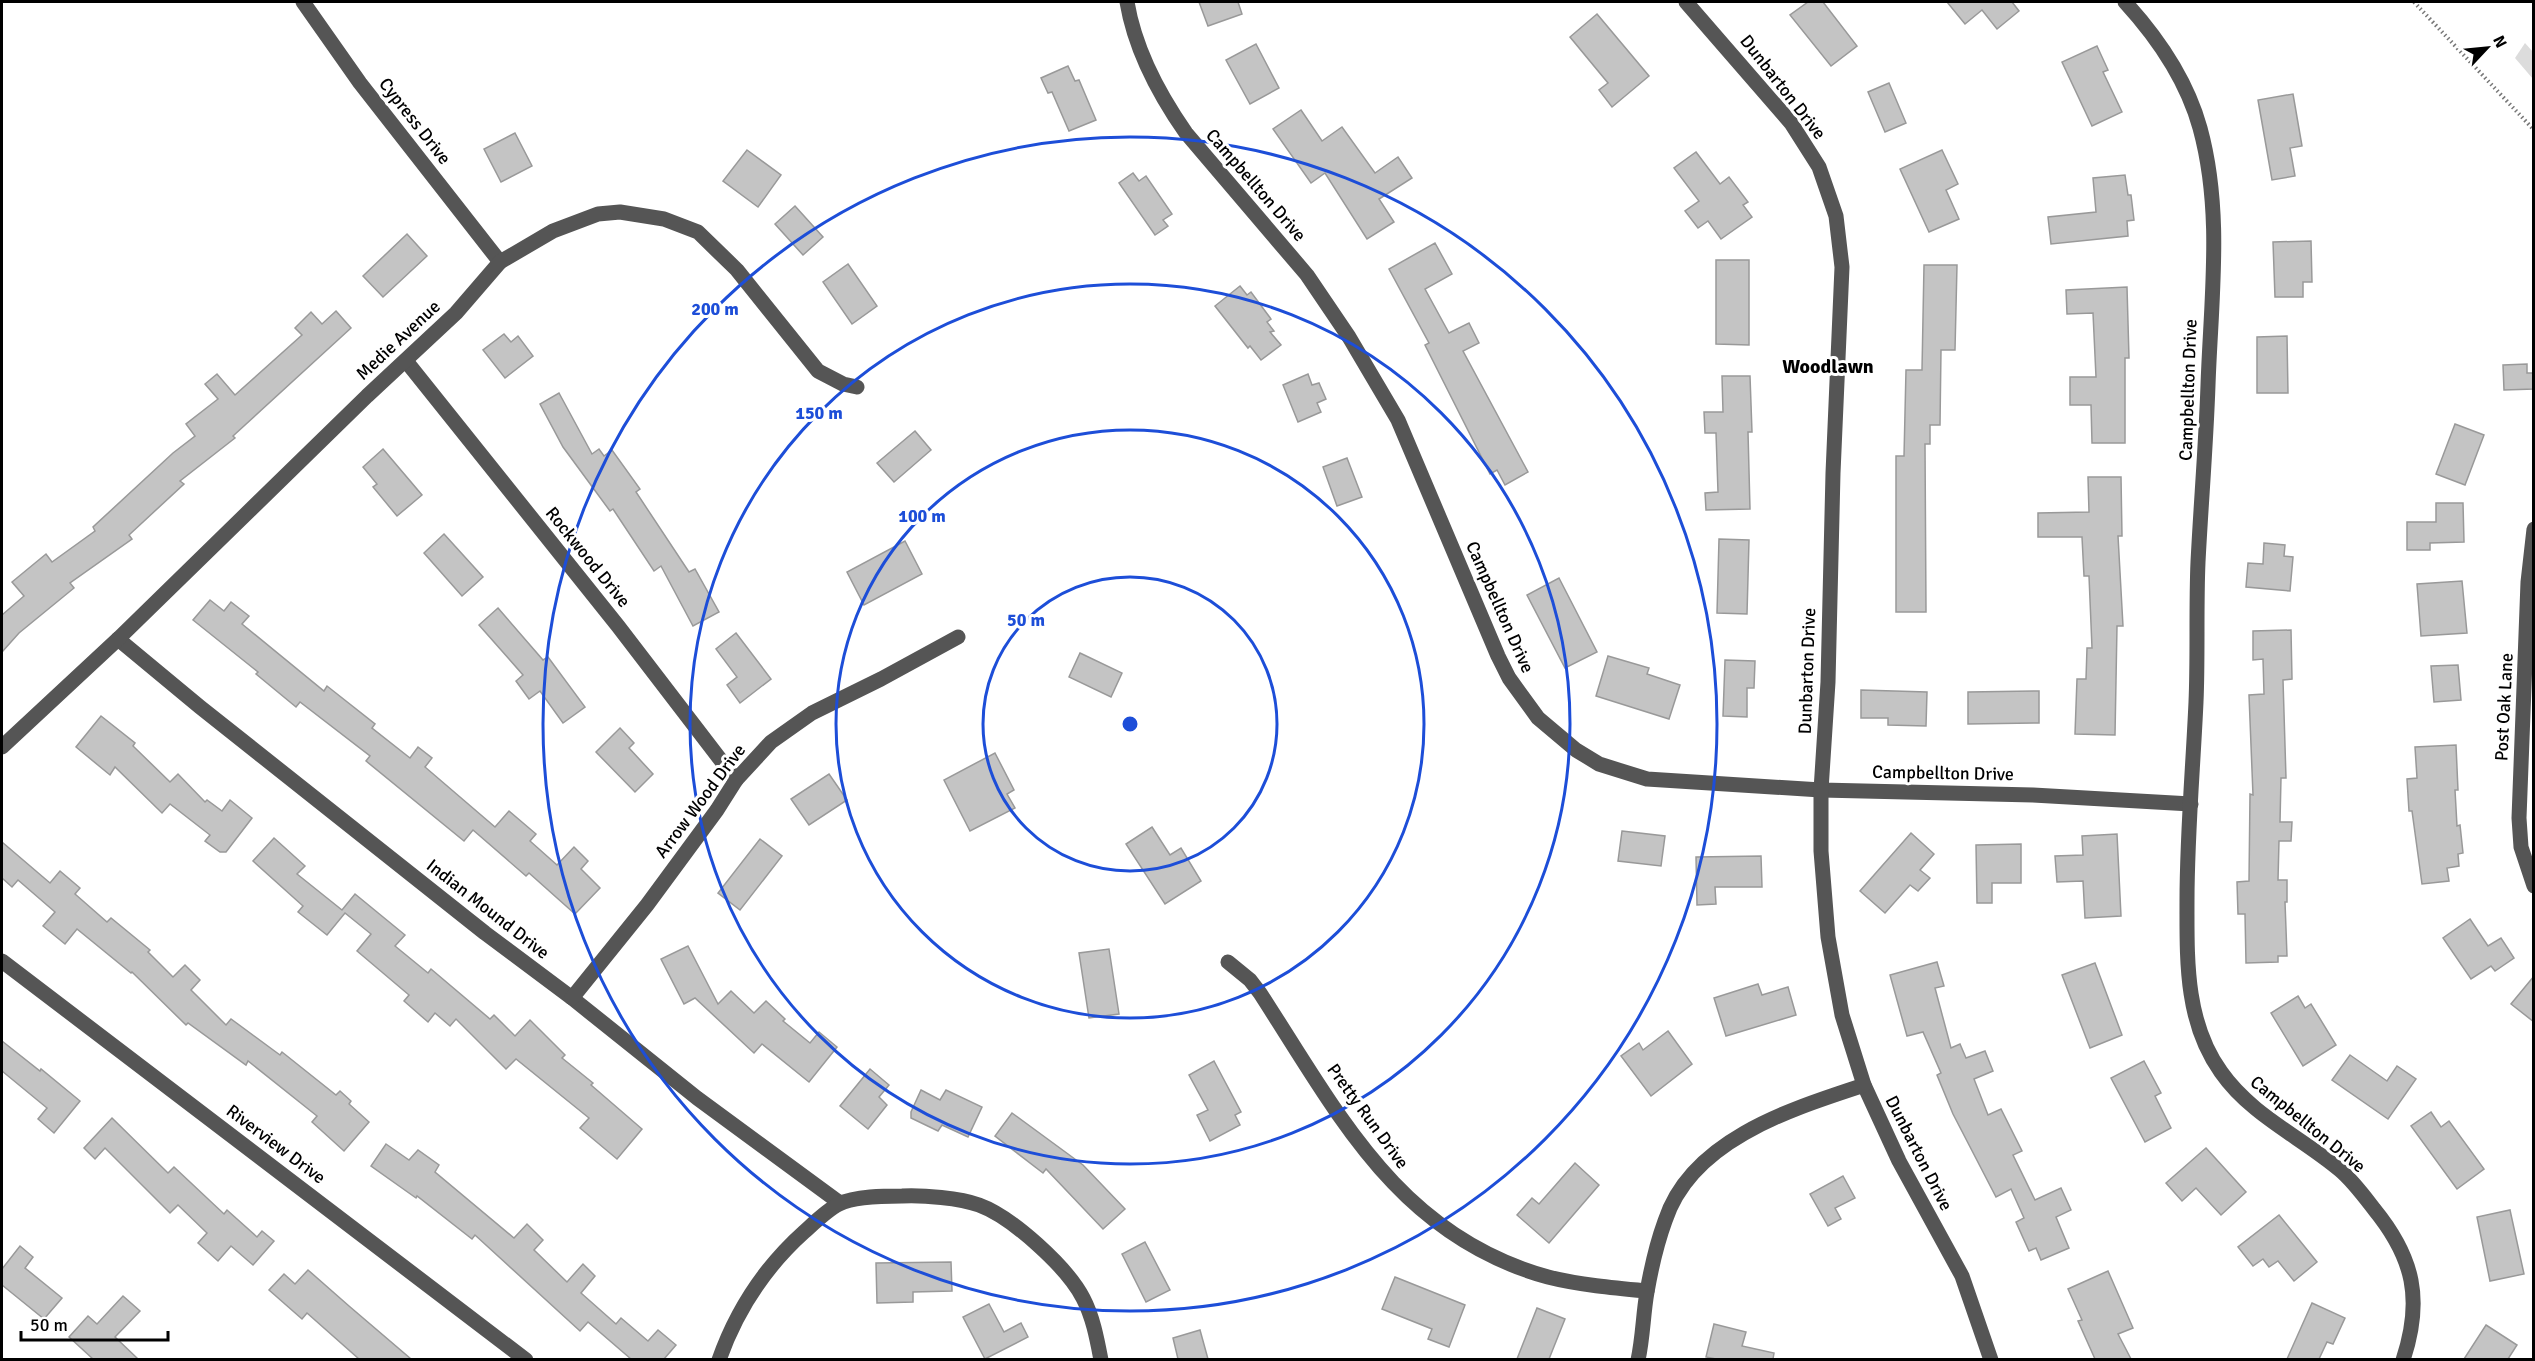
<svg xmlns="http://www.w3.org/2000/svg" width="2535" height="1361" font-family="Signika,sans-serif">
  <rect width="100%" height="100%" fill="#fff"/>
  <polygon fill="#dcdcdc" points="2525,43 2533,52 2533,79 2515,58"/>
  <g fill="#c4c4c4" stroke="#999" stroke-width="1.5">
    <polygon points="1199,2 1238,2 1242,14 1208,26"/>
    <polygon points="1808,2 1823,2 1857,46 1831,66 1790,15"/>
    <polygon points="1947,2 2012,2 2019,11 1997,29 1982,10 1965,24"/>
    <polygon points="1597,14 1649,76 1612,107 1599,90 1608,83 1570,37"/>
    <polygon points="1256,44 1279,88 1250,104 1226,60"/>
    <polygon points="2097,46 2108,70 2103,72 2122,112 2092,126 2062,62"/>
    <polygon points="1068,66 1075,81 1079,80 1096,120 1069,131 1052,92 1048,93 1041,78"/>
    <polygon points="1889,83 1906,123 1885,132 1868,92"/>
    <polygon points="2293,94 2302,146 2290,148 2295,176 2272,180 2258,100"/>
    <polygon points="1301,110 1322,141 1342,127 1375,173 1398,157 1412,178 1379,199 1394,222 1367,239 1325,173 1311,183 1273,129"/>
    <polygon points="515,133 532,166 501,182 484,149"/>
    <polygon points="747,150 781,175 758,207 723,181"/>
    <polygon points="1942,150 1958,184 1946,190 1959,219 1929,232 1900,169"/>
    <polygon points="1696,152 1720,184 1729,177 1748,202 1743,205 1752,217 1721,239 1708,221 1698,228 1685,211 1699,201 1674,168"/>
    <polygon points="1133,173 1139,181 1146,176 1172,214 1163,220 1168,226 1155,235 1119,183"/>
    <polygon points="2125,175 2128,195 2131,195 2134,220 2127,221 2128,236 2051,244 2048,217 2096,212 2093,178"/>
    <polygon points="795,206 823,237 803,255 775,224"/>
    <polygon points="407,234 427,256 383,297 363,276"/>
    <polygon points="2311,241 2312,282 2303,282 2303,297 2275,297 2273,242"/>
    <polygon points="1435,243 1452,274 1425,289 1449,333 1469,323 1479,343 1463,351 1528,472 1505,485 1497,470 1490,474 1425,345 1429,343 1389,269"/>
    <polygon points="1716,260 1749,260 1749,345 1716,344"/>
    <polygon points="848,264 877,306 852,324 823,282"/>
    <polygon points="1924,265 1957,265 1955,350 1941,350 1940,425 1930,425 1930,444 1925,444 1926,612 1896,612 1896,456 1904,456 1906,370 1922,370"/>
    <polygon points="1240,286 1247,295 1251,292 1271,319 1267,322 1274,331 1270,332 1281,345 1261,360 1250,346 1248,348 1215,306"/>
    <polygon points="2127,287 2129,358 2125,358 2125,443 2092,443 2091,405 2070,405 2070,377 2096,377 2093,313 2067,314 2066,290"/>
    <polygon points="336,311 351,328 233,436 235,438 180,481 184,484 129,535 132,539 70,583 74,588 19,633 2,652 2,615 24,596 12,582 46,554 52,562 95,531 93,527 173,453 195,436 186,424 218,399 205,384 217,374 235,395 302,335 295,328 311,312 322,324"/>
    <polygon points="504,334 511,342 518,336 533,356 505,378 483,350"/>
    <polygon points="2287,336 2288,393 2257,393 2257,337"/>
    <polygon points="2527,364 2527,373 2534,373 2534,389 2504,390 2503,365"/>
    <polygon points="1308,374 1312,385 1319,383 1326,399 1317,403 1321,412 1298,422 1283,385"/>
    <polygon points="1722,376 1750,376 1752,432 1748,432 1750,509 1706,510 1705,493 1718,492 1716,433 1705,433 1704,412 1723,412"/>
    <polygon points="559,393 592,454 599,449 604,456 612,450 640,489 636,492 689,572 695,569 719,612 693,626 661,566 654,571 613,509 610,511 563,447 540,404"/>
    <polygon points="2455,424 2484,435 2465,485 2436,474"/>
    <polygon points="915,431 931,450 894,482 877,463"/>
    <polygon points="383,449 422,495 397,516 373,487 377,484 363,467"/>
    <polygon points="1347,458 1362,497 1337,506 1323,467"/>
    <polygon points="2088,477 2121,477 2122,536 2118,536 2123,626 2117,626 2115,735 2075,734 2077,679 2086,679 2087,648 2092,648 2089,576 2084,576 2082,537 2038,537 2038,513 2089,512"/>
    <polygon points="2436,503 2463,503 2464,542 2430,543 2430,550 2407,550 2407,522 2436,522"/>
    <polygon points="444,534 483,577 462,596 424,553"/>
    <polygon points="1719,539 1749,540 1747,614 1717,613"/>
    <polygon points="905,541 922,574 864,605 847,572"/>
    <polygon points="2264,543 2285,545 2284,556 2293,557 2290,591 2246,587 2248,563 2263,564"/>
    <polygon points="1559,578 1597,652 1565,668 1527,595"/>
    <polygon points="2462,581 2467,633 2421,636 2417,584"/>
    <polygon points="210,600 224,611 231,602 249,616 242,624 324,691 327,686 375,724 372,728 410,758 418,747 432,758 425,767 495,827 509,811 536,834 530,841 557,865 574,847 588,861 581,869 600,888 575,914 529,873 526,876 473,830 464,841 366,761 370,756 300,702 296,707 256,674 258,672 193,620"/>
    <polygon points="498,608 543,660 548,657 585,707 563,723 540,691 529,699 516,681 523,675 479,625"/>
    <polygon points="2291,630 2292,679 2283,680 2286,778 2281,778 2280,822 2292,822 2291,841 2279,841 2278,880 2287,880 2287,902 2285,902 2287,956 2278,956 2278,962 2246,963 2245,914 2238,914 2237,882 2249,881 2250,794 2253,795 2249,695 2264,694 2263,659 2253,660 2253,631"/>
    <polygon points="736,633 771,679 740,703 727,685 737,677 716,649"/>
    <polygon points="1080,653 1122,673 1111,697 1069,677"/>
    <polygon points="1608,656 1649,668 1647,674 1680,685 1669,719 1596,696"/>
    <polygon points="1725,660 1755,661 1754,688 1747,688 1747,717 1723,716"/>
    <polygon points="2458,665 2461,700 2434,702 2431,666"/>
    <polygon points="1861,690 1927,692 1926,726 1888,725 1888,718 1861,718"/>
    <polygon points="2039,691 2039,723 1968,724 1968,692"/>
    <polygon points="101,716 135,743 133,746 170,782 178,774 205,802 207,800 222,811 230,800 252,818 226,852 220,852 205,841 210,835 170,804 162,813 115,767 110,775 76,747"/>
    <polygon points="620,728 634,743 629,748 653,774 635,792 596,752"/>
    <polygon points="2456,745 2458,790 2455,790 2457,826 2460,825 2463,853 2458,854 2459,866 2447,868 2449,881 2422,884 2412,811 2409,811 2407,779 2417,778 2415,747"/>
    <polygon points="995,753 1014,790 1007,794 1015,808 970,831 944,780"/>
    <polygon points="829,774 847,800 809,825 791,799"/>
    <polygon points="1152,827 1170,855 1181,848 1201,881 1165,904 1126,844"/>
    <polygon points="1622,831 1665,836 1661,866 1618,861"/>
    <polygon points="1911,833 1934,854 1920,870 1930,878 1918,891 1910,885 1885,913 1860,891"/>
    <polygon points="2117,834 2121,916 2085,918 2083,881 2057,882 2055,856 2083,855 2082,836"/>
    <polygon points="274,838 305,866 297,874 342,910 355,894 405,935 395,946 428,973 431,969 490,1019 494,1015 515,1036 530,1020 565,1055 562,1058 593,1083 591,1085 642,1129 617,1159 580,1128 589,1118 516,1059 506,1069 456,1019 450,1026 435,1013 428,1022 404,1001 409,995 357,951 371,934 345,913 327,935 298,912 303,906 253,861"/>
    <polygon points="760,839 782,856 740,910 718,893"/>
    <polygon points="2,842 50,883 60,871 80,888 75,894 107,922 111,918 150,950 148,952 173,977 185,965 200,980 191,990 226,1025 231,1019 280,1055 282,1052 336,1095 340,1091 351,1101 349,1104 369,1122 344,1151 312,1122 317,1116 248,1061 246,1065 188,1023 186,1025 132,972 131,973 77,929 65,944 43,926 55,912 18,880 12,887 2,878"/>
    <polygon points="2021,844 2021,883 1992,883 1992,903 1977,903 1976,845"/>
    <polygon points="1761,856 1762,887 1715,887 1716,904 1697,905 1696,857"/>
    <polygon points="2470,919 2488,946 2501,938 2514,958 2495,971 2491,966 2471,979 2443,938"/>
    <polygon points="688,946 718,1004 731,991 754,1013 766,1001 785,1019 783,1021 810,1043 819,1032 837,1047 809,1082 762,1044 754,1053 695,998 684,1004 661,959"/>
    <polygon points="1109,949 1119,1014 1089,1018 1079,953"/>
    <polygon points="1937,962 1944,986 1935,988 1951,1048 1960,1044 1966,1058 1985,1051 1993,1071 1974,1079 1988,1115 2001,1109 2022,1151 2013,1155 2035,1200 2061,1188 2071,1210 2056,1217 2069,1248 2041,1260 2036,1248 2029,1251 2016,1222 2024,1218 2011,1189 1996,1197 1953,1114 1937,1075 1941,1073 1923,1032 1907,1036 1890,975"/>
    <polygon points="2095,963 2122,1035 2090,1048 2062,975"/>
    <polygon points="2534,976 2534,1022 2511,1004"/>
    <polygon points="1758,984 1762,995 1788,987 1796,1015 1726,1036 1714,998"/>
    <polygon points="2298,996 2305,1008 2311,1004 2336,1045 2303,1066 2271,1013"/>
    <polygon points="1668,1031 1692,1064 1651,1096 1621,1056 1639,1043 1643,1050"/>
    <polygon points="2,1041 40,1071 41,1069 80,1101 54,1133 38,1119 47,1108 2,1071"/>
    <polygon points="2350,1055 2387,1081 2397,1066 2416,1079 2388,1119 2332,1080"/>
    <polygon points="1214,1061 1241,1112 1235,1115 1240,1125 1210,1141 1197,1115 1208,1110 1189,1075"/>
    <polygon points="2144,1061 2161,1093 2155,1096 2171,1128 2145,1142 2111,1078"/>
    <polygon points="870,1069 889,1085 879,1097 887,1105 868,1129 840,1106"/>
    <polygon points="921,1090 940,1100 946,1090 982,1107 968,1137 942,1125 938,1131 911,1118 911,1112"/>
    <polygon points="2431,1112 2441,1127 2449,1121 2484,1169 2457,1189 2411,1126"/>
    <polygon points="1012,1113 1083,1165 1125,1209 1103,1229 1046,1169 1043,1173 995,1136"/>
    <polygon points="112,1118 168,1173 174,1167 224,1214 227,1210 257,1237 262,1231 274,1241 253,1265 231,1246 218,1261 198,1243 207,1233 178,1205 170,1213 105,1148 95,1159 84,1148"/>
    <polygon points="386,1144 409,1160 418,1150 439,1165 435,1172 514,1238 527,1224 543,1240 534,1250 567,1282 583,1264 595,1276 581,1293 616,1324 621,1318 648,1341 658,1330 676,1345 664,1359 631,1359 588,1322 580,1331 475,1235 472,1239 417,1196 416,1198 371,1166"/>
    <polygon points="2206,1148 2246,1192 2221,1215 2196,1188 2182,1201 2166,1183"/>
    <polygon points="1575,1163 1599,1185 1549,1243 1517,1215 1532,1198 1539,1204"/>
    <polygon points="1843,1176 1855,1198 1835,1208 1841,1219 1828,1226 1810,1194"/>
    <polygon points="2510,1210 2524,1274 2490,1281 2477,1217"/>
    <polygon points="2279,1215 2317,1262 2294,1281 2278,1261 2269,1267 2263,1259 2253,1266 2238,1247"/>
    <polygon points="1145,1242 1170,1290 1146,1302 1122,1254"/>
    <polygon points="20,1246 33,1257 25,1268 62,1298 44,1319 2,1285 2,1269"/>
    <polygon points="951,1262 952,1291 913,1292 913,1302 877,1303 876,1263"/>
    <polygon points="308,1270 349,1306 411,1359 359,1359 307,1313 302,1319 269,1290 284,1274 295,1284"/>
    <polygon points="2108,1271 2133,1328 2118,1334 2131,1359 2095,1359 2078,1321 2082,1320 2068,1289"/>
    <polygon points="1395,1277 1465,1305 1449,1347 1428,1339 1432,1329 1382,1309"/>
    <polygon points="123,1296 140,1311 115,1337 138,1359 93,1359 69,1337 88,1316 97,1324"/>
    <polygon points="2312,1303 2345,1318 2333,1344 2327,1342 2319,1359 2287,1359"/>
    <polygon points="989,1304 1004,1332 1021,1323 1028,1337 985,1359 963,1317"/>
    <polygon points="1537,1308 1565,1319 1549,1359 1517,1359"/>
    <polygon points="1714,1324 1746,1332 1742,1346 1774,1353 1773,1359 1716,1359 1706,1357"/>
    <polygon points="2486,1325 2517,1345 2508,1359 2464,1359"/>
    <polygon points="1200,1330 1208,1359 1178,1359 1173,1338"/>
  </g>
  <g fill="none" stroke-linecap="round" stroke-linejoin="round">
    <polyline stroke="#777" stroke-width="4" stroke-dasharray="1.5 3" stroke-linecap="butt" points="2414,2 2534,130"/>
    <g stroke="#555" stroke-width="15">
      <polyline points="303,2 360,83 500,262"/>
      <path d="M 1127,2 C 1135,50 1158,93 1186,133 L 1307,275 L 1349,337 L 1398,420 L 1498,656 L 1509,678 L 1538,718 L 1576,750 L 1599,764 L 1647,779 L 1821,790 L 2033,795 L 2191,804"/>
      <polyline points="1686,2 1791,123 1819,167 1836,216 1842,267 1833,473 1828,682 1821,790 1821,851 1828,937 1842,1015 1864,1085 1899,1161 1962,1276 1991,1360"/>
      <path d="M 2125,2 C 2157,37 2187,81 2200,128 C 2223,212 2211,298 2208,385 C 2206,444 2201,503 2198,562 C 2196,608 2198,655 2196,702 C 2193,768 2187,835 2187,901 C 2187,960 2185,1022 2221,1072 C 2251,1115 2301,1137 2340,1170 C 2353,1181 2364,1196 2374,1209 C 2414,1258 2423,1300 2403,1360"/>
      <polyline points="406,361 618,626 736,780"/>
      <polyline points="2534,529 2528,582 2519,818 2521,847 2534,886"/>
      <polyline points="118,639 200,707 485,933 572,998 697,1098 840,1203"/>
      <polyline points="2,747 118,639 367,396 456,313 500,262 553,231 598,214 620,212 664,219 698,232 737,270 818,371 843,384 857,387"/>
      <polyline points="2,961 526,1360"/>
      <path d="M 1228,962 L 1250,980 L 1260,993 C 1338,1113 1398,1236 1548,1277 C 1580,1285 1614,1288 1647,1291"/>
      <polyline points="572,998 647,905 717,810 736,780 771,742 812,713 881,679 958,637"/>
      <path d="M 719,1360 C 737,1309 764,1268 804,1232 C 814,1223 827,1210 839,1204 C 855,1196 885,1196 902,1196 C 923,1195 960,1198 979,1205 C 1012,1217 1067,1267 1083,1298 C 1093,1317 1097,1339 1101,1360"/>
      <path d="M 1638,1360 C 1643,1337 1643,1315 1647,1292 C 1651,1269 1657,1243 1665,1221 C 1691,1140 1791,1109 1864,1085"/>
    </g>
  </g>
  <g fill="none" stroke="#1d4ed8" stroke-width="3">
    <circle cx="1130" cy="724" r="147"/>
    <circle cx="1130" cy="724" r="294"/>
    <circle cx="1130" cy="724" r="440"/>
    <circle cx="1130" cy="724" r="587"/>
  </g>
  <g text-anchor="middle" dominant-baseline="central" stroke-width="6" stroke-linejoin="round" paint-order="stroke">
    <g font-size="18" fill="#000" stroke="#fff">
      <text transform="translate(1783 87) rotate(52)">Dunbarton Drive</text>
      <text transform="translate(415 121) rotate(52)">Cypress Drive</text>
      <text transform="translate(1256 185) rotate(49)">Campbellton Drive</text>
      <text transform="translate(398 340) rotate(-43)">Medie Avenue</text>
      <text transform="translate(2188 390) rotate(-88)">Campbellton Drive</text>
      <text transform="translate(588 557) rotate(51)">Rockwood Drive</text>
      <text transform="translate(1500 607) rotate(66)">Campbellton Drive</text>
      <text transform="translate(1807 671) rotate(-88)">Dunbarton Drive</text>
      <text transform="translate(2504 707) rotate(-87)">Post Oak Lane</text>
      <text transform="translate(1943 773) rotate(1)">Campbellton Drive</text>
      <text transform="translate(700 801) rotate(-53)">Arrow Wood Drive</text>
      <text transform="translate(488 909) rotate(38)">Indian Mound Drive</text>
      <text transform="translate(1368 1116) rotate(54)">Pretty Run Drive</text>
      <text transform="translate(2308 1124) rotate(39)">Campbellton Drive</text>
      <text transform="translate(276 1144) rotate(37)">Riverview Drive</text>
      <text transform="translate(1919 1153) rotate(63)">Dunbarton Drive</text>
    </g>
    <g font-size="20" font-weight="bold" fill="#000" stroke="#fff">
      <text x="1828" y="366">Woodlawn</text>
    </g>
  </g>
  <circle cx="1130" cy="724" r="9" fill="#1d4ed8" stroke="#fff" stroke-width="3"/>
  <g font-size="18" text-anchor="middle" font-weight="bold" fill="#1d4ed8" stroke="#fff" stroke-width="6" stroke-linejoin="round" paint-order="stroke">
    <text x="715" y="315">200 m</text>
    <text x="819" y="419">150 m</text>
    <text x="922" y="522">100 m</text>
    <text x="1026" y="626">50 m</text>
  </g>
  <rect width="2535" height="1361" fill="none" stroke="#000000" stroke-width="6"/>
  <g transform="translate(2487 48) rotate(64)" stroke="#ffffff" stroke-width="4.5" paint-order="stroke">
  <path d="M0-4.5L10 22L0 15L-10 22Z" fill="#000000"/>
  <text y="-9" font-size="16" font-weight="bold" text-anchor="middle" fill="#000000">N</text>
  </g>
  <path d="M21 1331v9h147v-9" fill="none" stroke="#000000" stroke-width="3"/>
  <text x="30" y="1331" font-size="18" fill="#000000" stroke="#ffffff" stroke-width="4.5" paint-order="stroke">50 m</text>
</svg>
